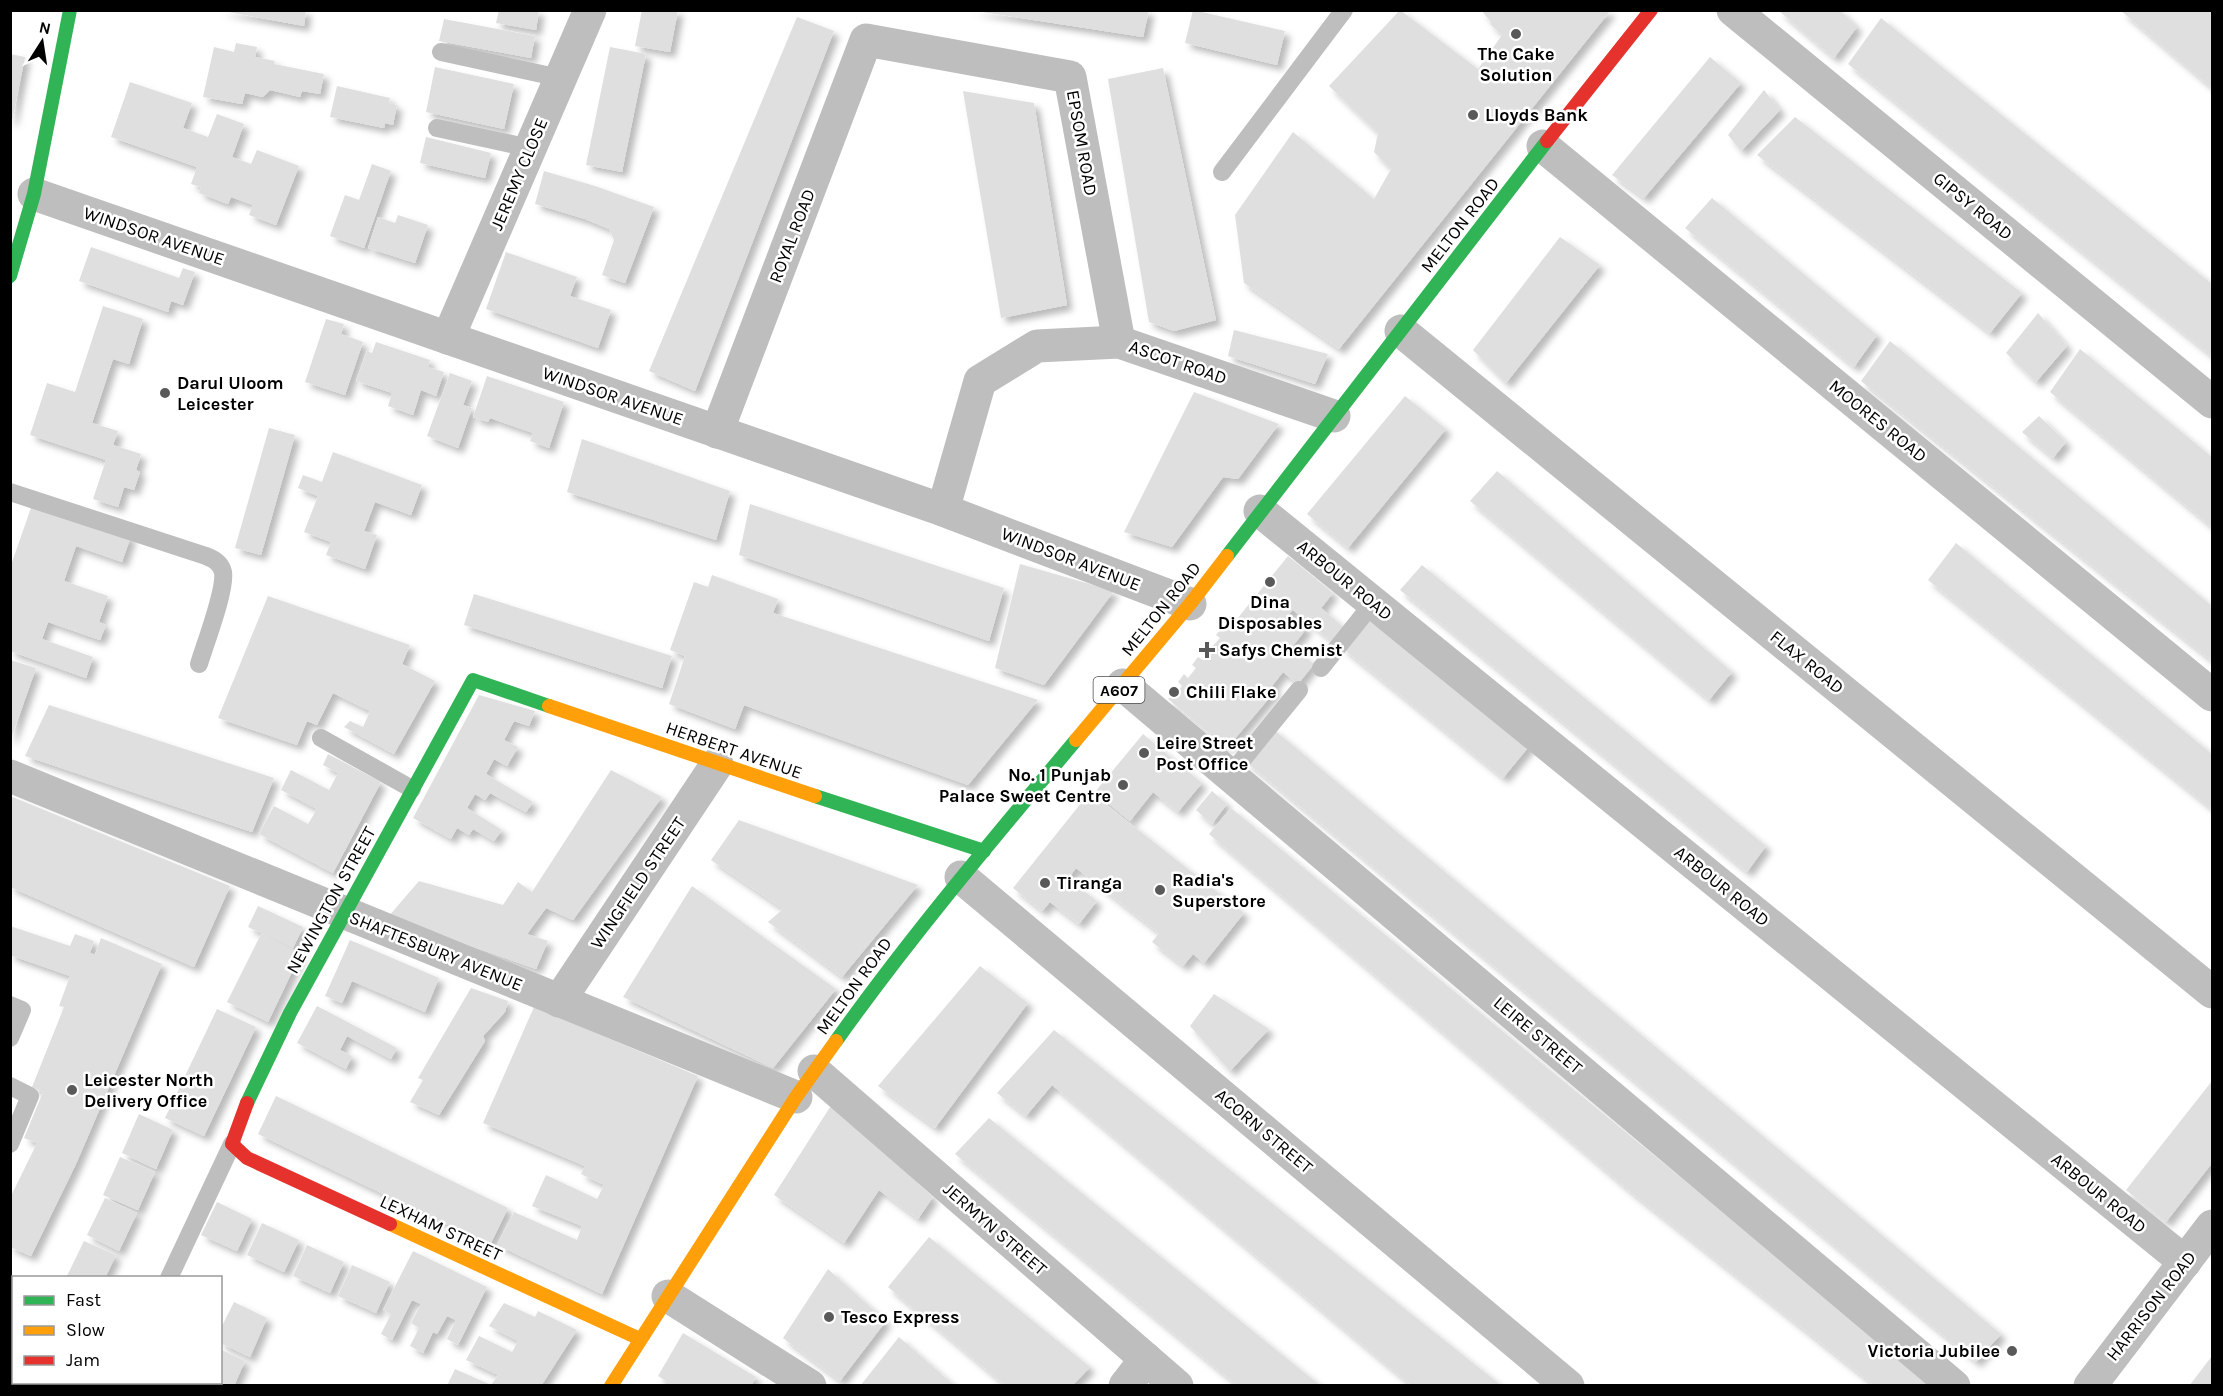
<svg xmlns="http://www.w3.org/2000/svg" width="2223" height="1396" font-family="Karla,sans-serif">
  <defs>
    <filter id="shadow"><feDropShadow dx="5.5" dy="5.5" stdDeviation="3" flood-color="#0004"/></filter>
  </defs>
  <rect width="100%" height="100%" fill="#fff"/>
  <g fill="#dfdfdf" filter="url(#shadow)">
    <polygon points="218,10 306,10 304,26"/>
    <polygon points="499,10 539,10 536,30 496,23"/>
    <polygon points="642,10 678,10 670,52 635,46"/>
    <polygon points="970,10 1149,10 1143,37"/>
    <polygon points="1193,10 1285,31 1277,65 1185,43"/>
    <polygon points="1400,10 1478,69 1502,35 1490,24 1491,22 1481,10 1611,10 1339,349 1244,283 1235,215 1293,132 1374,199 1391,169 1374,152 1378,133 1329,86"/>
    <polygon points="1778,10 1840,10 1857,27 1834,58"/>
    <polygon points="2120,10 2212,11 2212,88"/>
    <polygon points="797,17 834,31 695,391 649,371"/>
    <polygon points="1881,18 2212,284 2212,356 1848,64"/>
    <polygon points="444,19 535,36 531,58 439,41"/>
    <polygon points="236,43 257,47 255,57 275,61 274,64 324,74 320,94 302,91 300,97 270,90 263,97 245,93 242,104 203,97 214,47 234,52"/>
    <polygon points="610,47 646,54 622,172 586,165"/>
    <polygon points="10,54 25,57 12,121 10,121"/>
    <polygon points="1710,57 1741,83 1644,198 1612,175"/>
    <polygon points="435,67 514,84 504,129 426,112"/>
    <polygon points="1163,68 1216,320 1174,331 1149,322 1108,79"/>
    <polygon points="130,82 192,103 183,128 208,137 217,114 244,124 232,157 251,164 257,150 299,166 276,225 249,215 253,205 231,197 228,204 199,193 201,187 191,184 197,167 111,137"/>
    <polygon points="337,86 390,98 389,103 397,105 393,125 385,123 384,128 330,117"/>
    <polygon points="1764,90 1780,110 1741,151 1728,135"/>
    <polygon points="963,91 1034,103 1067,305 1001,318"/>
    <polygon points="1795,117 2022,293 1990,333 1757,155"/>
    <polygon points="426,137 491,153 485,178 420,163"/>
    <polygon points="372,164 391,171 364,248 330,236 345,195 359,200"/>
    <polygon points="544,171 595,186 654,207 625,283 602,275 614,240 609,229 585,219 535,204"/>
    <polygon points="1712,198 1877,335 1854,367 1685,228"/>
    <polygon points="398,215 428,225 415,263 368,248 378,217 395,223"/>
    <polygon points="1560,237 1600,265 1506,383 1473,350"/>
    <polygon points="91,247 179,278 183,268 195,272 183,305 171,301 168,312 79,281"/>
    <polygon points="506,252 577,277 570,296 611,310 598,348 486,309"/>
    <polygon points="103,306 143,319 129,364 113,359 92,423 118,431 113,445 141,454 136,470 140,472 134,490 124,487 118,507 93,499 106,460 30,435 47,383 75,392"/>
    <polygon points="2038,313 2067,346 2036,382 2006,353"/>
    <polygon points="326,319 344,324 341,334 363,342 345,395 305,382"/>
    <polygon points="1234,330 1328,354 1315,384 1228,356"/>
    <polygon points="1890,341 2212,606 2212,661 1861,381"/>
    <polygon points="376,342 430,360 428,367 444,372 436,396 421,390 413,415 388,406 392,393 356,381 367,351 372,353"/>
    <polygon points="2080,349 2212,457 2212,527 2050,392"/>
    <polygon points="450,373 472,381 463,405 472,408 458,448 427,436"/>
    <polygon points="487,376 564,402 549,448 530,441 533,433 490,418 488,422 473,417"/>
    <polygon points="1194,392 1279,424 1238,479 1223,477 1172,547 1124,532"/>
    <polygon points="1405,396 1446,429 1348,548 1307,514"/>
    <polygon points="2039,416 2066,442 2053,458 2022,432"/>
    <polygon points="269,428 295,435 261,555 235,548"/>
    <polygon points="582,439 730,491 716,540 567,492"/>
    <polygon points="333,452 422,485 411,515 375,502 364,531 377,535 365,569 326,555 331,542 304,532 318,496 298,488 303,475 322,482"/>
    <polygon points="1497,471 1732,672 1709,700 1470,501"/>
    <polygon points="33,502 131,536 122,562 76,546 64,581 108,596 99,622 106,625 100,640 48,622 42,639 93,657 86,678 10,651 10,568"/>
    <polygon points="750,504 1004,588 989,641 739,555"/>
    <polygon points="1956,543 2212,754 2212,809 1928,580"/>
    <polygon points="1288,556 1333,593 1321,608 1346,629 1334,643 1293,610 1289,614 1307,628 1292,647 1314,664 1298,684 1283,672 1272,686 1276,690 1227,748 1168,699 1172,696 1169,694 1175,686 1180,689 1182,686 1178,682 1184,674 1188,678 1196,668 1192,665 1198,657 1203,660 1205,658 1206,655 1203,652 1209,645 1212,647 1220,638 1216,635 1224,625 1229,629"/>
    <polygon points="1020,564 1114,591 1044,685 995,668"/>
    <polygon points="1422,565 1766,846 1747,872 1400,590"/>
    <polygon points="712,575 778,599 773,613 1038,700 968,785 744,705 735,729 669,704 685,656 670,650 694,582 708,587"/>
    <polygon points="474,594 672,656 662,688 464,625"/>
    <polygon points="268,596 410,645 402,664 435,681 394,754 344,727 350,721 363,727 370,711 333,693 317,725 307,721 297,745 218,718"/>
    <polygon points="1365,618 1531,744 1503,778 1341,647"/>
    <polygon points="10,660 36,668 11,739 10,739"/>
    <polygon points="479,695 535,711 529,726 514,721 504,740 518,747 507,766 494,759 486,774 533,802 526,812 490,793 485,800 475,794 467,808 502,830 494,841 473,829 469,835 457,828 451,839 413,818"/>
    <polygon points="49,705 274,778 252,832 25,756"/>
    <polygon points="1272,728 2001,1334 1976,1362 1245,761"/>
    <polygon points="1143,734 1202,783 1178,812 1153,792 1130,821 1095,792"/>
    <polygon points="328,754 381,782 333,873 259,834 274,806 308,824 317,809 281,790 291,770 329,790 338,773 323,765"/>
    <polygon points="611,770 662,797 573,920 546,908 527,934 548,941 536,969 388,917 419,881 503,905 518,882 532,892"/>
    <polygon points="1212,791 1227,804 1212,824 1196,810"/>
    <polygon points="1090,792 1244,913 1204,963 1193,954 1183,966 1152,942 1159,933 1076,868 1068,879 1097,901 1079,924 1050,902 1042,911 1013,888"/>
    <polygon points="10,796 230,886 194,967 10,887"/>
    <polygon points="1231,808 1931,1383 1929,1386 1875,1386 1632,1193 1209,834"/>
    <polygon points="739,820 918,885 842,977 768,922 783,909 711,860"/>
    <polygon points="692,886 836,989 773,1068 623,997"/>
    <polygon points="258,906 303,927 293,948 248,927"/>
    <polygon points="10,926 70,946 75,934 94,941 90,953 95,955 101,938 162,964 76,1164 31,1256 10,1247 10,1198 37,1143 24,1138 43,1092 32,1087 64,1007 59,1006 70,976 10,955"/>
    <polygon points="261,934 301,953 268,1022 227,1002"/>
    <polygon points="350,940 439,978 425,1012 352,981 342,1003 325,996"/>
    <polygon points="980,966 1028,1003 935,1128 878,1086"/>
    <polygon points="471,988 508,1001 505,1012 483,1036 485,1041 439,1115 410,1102 423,1080 418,1078"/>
    <polygon points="1214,994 1269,1029 1230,1071 1190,1026"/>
    <polygon points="317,1006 397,1048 391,1059 347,1036 340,1050 352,1056 346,1069 297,1043"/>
    <polygon points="534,1007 698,1076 602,1294 497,1245 514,1212 577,1240 582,1226 532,1206 546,1175 597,1199 604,1185 581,1174 585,1166 483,1123"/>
    <polygon points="217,1009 256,1027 204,1136 165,1118"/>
    <polygon points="1054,1030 1502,1386 1412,1386 1052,1085 1026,1116 997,1093"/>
    <polygon points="2212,1081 2212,1163 2166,1222 2126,1190"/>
    <polygon points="276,1096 508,1208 490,1245 258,1134"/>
    <polygon points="832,1104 933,1197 918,1219 879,1190 844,1243 774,1195"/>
    <polygon points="139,1114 173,1130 156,1169 122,1153"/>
    <polygon points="989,1118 1321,1386 1238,1386 955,1154"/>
    <polygon points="120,1157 155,1172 138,1210 103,1195"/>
    <polygon points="105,1198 137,1213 119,1251 87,1235"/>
    <polygon points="217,1202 252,1219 237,1251 201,1235"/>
    <polygon points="262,1223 299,1240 284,1272 247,1255"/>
    <polygon points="929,1237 1090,1367 1072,1386 1006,1386 888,1287"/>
    <polygon points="84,1241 116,1255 105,1278 66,1278"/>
    <polygon points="307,1245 344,1262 330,1293 293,1276"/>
    <polygon points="413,1251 487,1287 458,1345 447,1339 456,1320 447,1316 437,1334 433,1332 423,1353 410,1346 419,1328 411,1323 421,1304 412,1300 392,1340 381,1334 391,1314 383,1310"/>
    <polygon points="352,1265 390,1282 376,1313 338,1296"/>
    <polygon points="828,1269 886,1321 840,1381 783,1338"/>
    <polygon points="234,1302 267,1318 250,1357 220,1343 220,1330"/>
    <polygon points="504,1303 535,1317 538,1311 577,1330 541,1386 447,1386 455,1369 491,1385 498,1375 466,1360 479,1336 512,1352 518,1341 489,1326"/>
    <polygon points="683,1333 756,1377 751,1386 674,1386 658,1376"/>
    <polygon points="899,1337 955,1386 860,1386"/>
    <polygon points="220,1349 245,1361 234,1386 205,1386 199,1383 220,1383"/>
    <polygon points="2212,1356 2212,1386 2189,1386"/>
    <polygon points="30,1383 62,1383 68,1386 29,1386"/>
    <polygon points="164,1383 186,1383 192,1386 162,1386"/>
  </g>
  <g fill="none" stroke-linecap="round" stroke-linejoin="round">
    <g stroke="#bebebe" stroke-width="18">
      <polyline points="441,52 560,78"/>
      <polyline points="437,128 530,148"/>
      <polyline points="1222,172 1344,10"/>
      <path d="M 10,492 L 206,556 C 214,559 221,563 223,572 C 226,590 205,644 199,664"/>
      <polyline points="1321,668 1373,603"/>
      <polyline points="321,738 412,789"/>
      <polyline points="1230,775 1299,690"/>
      <polyline points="10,1005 22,1010 10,1038"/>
      <polyline points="10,1086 30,1096 10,1144"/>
      <polyline points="169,1278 232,1144"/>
    </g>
    <g stroke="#bebebe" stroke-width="33">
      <polyline points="1733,10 2212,402"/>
      <polyline points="1543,146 2212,695"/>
      <polyline points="34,194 943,510 1190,604"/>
      <polyline points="1401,331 2212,992"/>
      <polyline points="448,338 590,10"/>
      <polyline points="717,432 866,40 1070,77 1119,342"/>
      <polyline points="943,510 980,381 1037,346 1119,342 1334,416"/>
      <polyline points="1260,511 2185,1262"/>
      <polyline points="1123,685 1954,1386"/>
      <polyline points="10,776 796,1097"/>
      <polyline points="961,877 1568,1386"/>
      <polyline points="559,1001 717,764"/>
      <polyline points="814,1071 1177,1386"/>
      <polyline points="668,1296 810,1386"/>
      <polyline points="1125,1386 1146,1359"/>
      <polyline points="2090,1386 2212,1226"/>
    </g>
    <g stroke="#30b455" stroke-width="14">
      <polyline points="10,276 34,194 70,10"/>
      <polyline points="1227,556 1547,141"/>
      <polyline points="815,796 984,851"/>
      <path d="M 836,1041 C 910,937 993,839 1076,740"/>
      <polyline points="247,1103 290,1013 473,680 549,706"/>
    </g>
    <g stroke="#ff9f0a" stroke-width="14">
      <polyline points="549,706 815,796"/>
      <polyline points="1076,740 1190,604 1227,556"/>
      <polyline points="390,1224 640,1339"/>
      <polyline points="611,1386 796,1097 836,1041"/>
    </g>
    <g stroke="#e5322d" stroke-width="14">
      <polyline points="1547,141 1651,10"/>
      <polyline points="247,1103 232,1144 247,1158 390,1224"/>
    </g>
  </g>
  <g fill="#595959" stroke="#fff" stroke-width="2">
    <circle cx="1516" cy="34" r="6"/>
    <circle cx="1473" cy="115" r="6"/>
    <circle cx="165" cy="393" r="6"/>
    <circle cx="1270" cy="582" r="6"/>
    <path d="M1204 641h6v6h6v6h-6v6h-6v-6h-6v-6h6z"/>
    <circle cx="1174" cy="692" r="6"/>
    <circle cx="1144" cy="753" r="6"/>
    <circle cx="1123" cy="785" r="6"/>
    <circle cx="1045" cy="883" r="6"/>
    <circle cx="1160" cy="890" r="6"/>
    <circle cx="72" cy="1090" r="6"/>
    <circle cx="829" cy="1317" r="6"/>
    <circle cx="2012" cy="1351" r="6"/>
  </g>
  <g text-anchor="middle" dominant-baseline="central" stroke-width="5" stroke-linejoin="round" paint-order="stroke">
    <rect fill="#fff" stroke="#4c4c4c" stroke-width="1.5" x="1093.5" y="677" width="51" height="26" rx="4.5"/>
    <g font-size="16" font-weight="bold" fill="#000">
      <text x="1119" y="690">A607</text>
    </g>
    <g font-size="18" font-weight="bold" fill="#000" stroke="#fff" text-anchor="start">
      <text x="1516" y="54" text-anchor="middle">The Cake<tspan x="1516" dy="21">Solution</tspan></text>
      <text x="1485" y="115">Lloyds Bank</text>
      <text x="177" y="383">Darul Uloom<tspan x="177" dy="21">Leicester</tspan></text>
      <text x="1270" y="602" text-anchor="middle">Dina<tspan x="1270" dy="21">Disposables</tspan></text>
      <text x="1219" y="650">Safys Chemist</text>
      <text x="1186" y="692">Chili Flake</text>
      <text x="1156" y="743">Leire Street<tspan x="1156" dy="21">Post Office</tspan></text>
      <text x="1111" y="775" text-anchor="end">No. 1 Punjab<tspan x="1111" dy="21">Palace Sweet Centre</tspan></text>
      <text x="1172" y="880">Radia's<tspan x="1172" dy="21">Superstore</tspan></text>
      <text x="1057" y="883">Tiranga</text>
      <text x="84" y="1080">Leicester North<tspan x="84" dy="21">Delivery Office</tspan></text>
      <text x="841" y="1317">Tesco Express</text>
      <text x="2000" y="1351" text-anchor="end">Victoria Jubilee</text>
    </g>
    <g font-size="18" fill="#000" stroke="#fff">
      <text transform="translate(1082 143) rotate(80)">EPSOM ROAD</text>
      <text transform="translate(519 174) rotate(-67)">JEREMY CLOSE</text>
      <text transform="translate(1973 206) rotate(39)">GIPSY ROAD</text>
      <text transform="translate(1460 225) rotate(-52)">MELTON ROAD</text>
      <text transform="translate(154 236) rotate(19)">WINDSOR AVENUE</text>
      <text transform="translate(792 236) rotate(-69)">ROYAL ROAD</text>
      <text transform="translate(1178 362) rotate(19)">ASCOT ROAD</text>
      <text transform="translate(613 396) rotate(19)">WINDSOR AVENUE</text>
      <text transform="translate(1878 421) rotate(39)">MOORES ROAD</text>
      <text transform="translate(1071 559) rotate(21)">WINDSOR AVENUE</text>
      <text transform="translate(1345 580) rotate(39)">ARBOUR ROAD</text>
      <text transform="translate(1161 609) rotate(-51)">MELTON ROAD</text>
      <text transform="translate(1807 662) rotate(39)">FLAX ROAD</text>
      <text transform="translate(734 750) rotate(19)">HERBERT AVENUE</text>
      <text transform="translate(638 883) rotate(-56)">WINGFIELD STREET</text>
      <text transform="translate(1722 886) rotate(39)">ARBOUR ROAD</text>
      <text transform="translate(331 900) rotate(-61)">NEWINGTON STREET</text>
      <text transform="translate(436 951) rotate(22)">SHAFTESBURY AVENUE</text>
      <text transform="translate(854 986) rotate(-54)">MELTON ROAD</text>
      <text transform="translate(1538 1035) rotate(40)">LEIRE STREET</text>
      <text transform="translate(1264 1131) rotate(40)">ACORN STREET</text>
      <text transform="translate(2099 1193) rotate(39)">ARBOUR ROAD</text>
      <text transform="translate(441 1228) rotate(25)">LEXHAM STREET</text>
      <text transform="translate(995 1229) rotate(41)">JERMYN STREET</text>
      <text transform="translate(2151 1306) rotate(-52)">HARRISON ROAD</text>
    </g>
  </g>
  <rect width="2223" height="1396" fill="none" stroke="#000000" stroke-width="24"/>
  <rect x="12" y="1276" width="210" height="108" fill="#ffffff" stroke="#999999" stroke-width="1.5"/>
  <rect x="24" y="1296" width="30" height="9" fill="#30b455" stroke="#999999" stroke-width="1.5"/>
  <text x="66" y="1306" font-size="18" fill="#000000">Fast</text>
  <rect x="24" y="1326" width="30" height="9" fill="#ff9f0a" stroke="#999999" stroke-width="1.5"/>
  <text x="66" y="1336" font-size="18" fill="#000000">Slow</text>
  <rect x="24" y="1356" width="30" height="9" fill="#e5322d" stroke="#999999" stroke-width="1.5"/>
  <text x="66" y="1366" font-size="18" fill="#000000">Jam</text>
  <g transform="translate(42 42) rotate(12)" stroke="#ffffff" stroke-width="4.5" paint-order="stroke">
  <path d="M0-4.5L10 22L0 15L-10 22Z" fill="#000000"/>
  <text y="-9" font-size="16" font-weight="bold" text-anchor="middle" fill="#000000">N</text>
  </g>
</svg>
